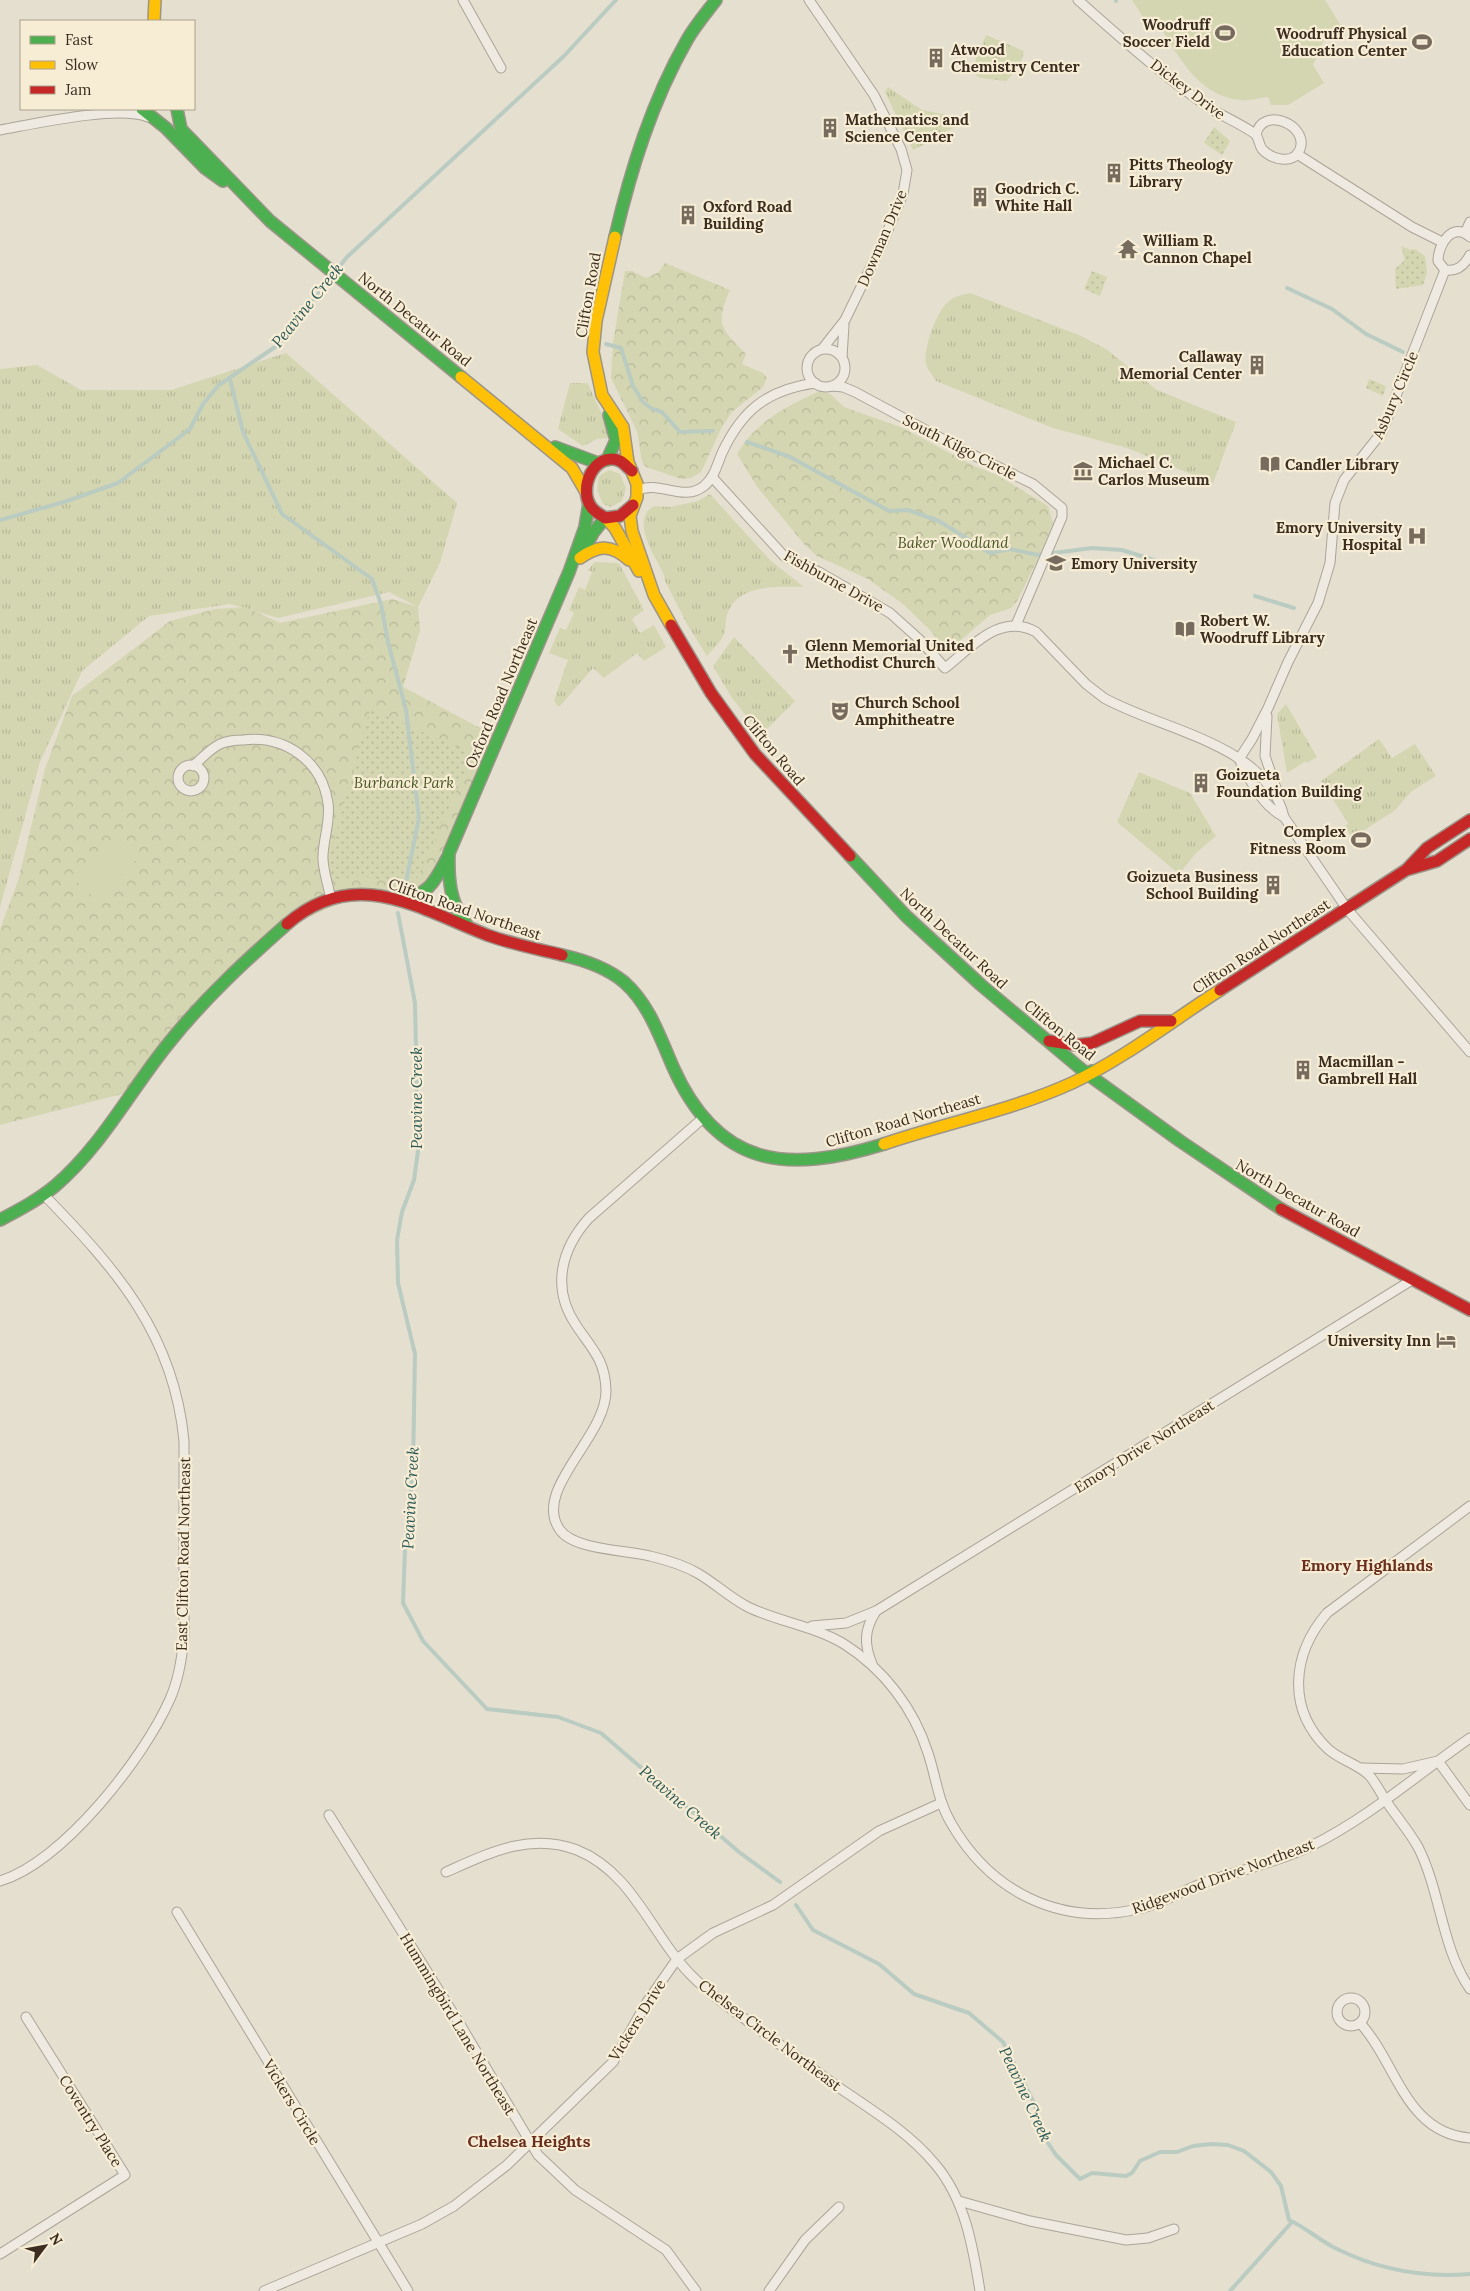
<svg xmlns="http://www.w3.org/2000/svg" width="1470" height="2291" font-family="Lora,serif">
  <defs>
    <pattern id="grass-tufts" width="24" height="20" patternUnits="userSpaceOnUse" patternTransform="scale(1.25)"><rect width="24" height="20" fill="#d4d6b1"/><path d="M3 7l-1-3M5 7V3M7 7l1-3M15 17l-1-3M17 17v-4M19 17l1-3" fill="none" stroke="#b7b898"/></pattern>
    <pattern id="forest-crowns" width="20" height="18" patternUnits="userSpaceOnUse" patternTransform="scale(1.25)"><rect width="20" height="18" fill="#d4d6b1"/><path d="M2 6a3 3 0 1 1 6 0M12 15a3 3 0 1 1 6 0" fill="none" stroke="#b7b898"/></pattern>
    <pattern id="park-dots" width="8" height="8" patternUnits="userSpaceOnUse" patternTransform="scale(1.25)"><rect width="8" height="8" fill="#d4d6b1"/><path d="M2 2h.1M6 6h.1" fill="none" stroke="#b7b898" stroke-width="1.8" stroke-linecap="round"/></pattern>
  </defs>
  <rect width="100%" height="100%" fill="#e5dfcf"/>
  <g fill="url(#grass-tufts)">
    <path d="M 986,35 L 1024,51 C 1021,65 1016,72 1006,81 L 980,78 L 971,71 Z"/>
    <polygon points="888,87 922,110 972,120 940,134 936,139 913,150 885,92"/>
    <path d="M 970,293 L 1081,336 L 1106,349 L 1157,390 L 1236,422 L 1213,483 L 1127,448 L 1053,428 L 936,381 C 933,375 927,370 926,364 C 923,349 936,312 948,302 C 954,296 962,295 970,293 Z"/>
    <polygon points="286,353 457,503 440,563 418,607 389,592 278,618 230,604 149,616 82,671 40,762 0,907 0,369 37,365 81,390 171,390"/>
    <path d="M 570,383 L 588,383 C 595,402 606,418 610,438 L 597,439 L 583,446 L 558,429 Z"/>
    <polygon points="609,470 620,474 626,488 622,501 611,507 603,504 597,490 599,476"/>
    <path d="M 710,494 L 770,560 L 804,587 C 777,587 737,583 727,615 C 725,622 726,632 722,638 C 719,644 712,650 707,656 L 687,624 L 665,581 L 664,575 C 656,557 629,520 654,506 L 670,507 L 698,501 Z"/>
    <polygon points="595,562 618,563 620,565 644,610 632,619 640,633 654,625 666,647 644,661 637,653 604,678 593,668 560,706 557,706 554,700 568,660 549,653 560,628 566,630 574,613 569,610 579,587 585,590 592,572 588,570"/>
    <polygon points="734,637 795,701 761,735 732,698 713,666"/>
    <polygon points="1286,704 1317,757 1307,763 1306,761 1287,773 1277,714"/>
    <polygon points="1379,739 1392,758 1415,744 1436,776 1412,791 1394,811 1352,838 1345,826 1348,823 1321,781"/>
    <polygon points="1139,772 1190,793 1216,836 1197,852 1179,874 1117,822"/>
  </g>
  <g fill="url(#forest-crowns)">
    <path d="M 665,263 L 730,290 C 714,326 722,329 746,354 L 742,364 L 763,373 L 767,378 L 763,387 L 732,412 L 722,427 L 701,472 L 691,478 L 681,479 L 646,467 L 642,462 L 637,431 L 611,378 L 613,343 L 625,271 L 632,271 L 646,278 L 659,272 Z"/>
    <path d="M 820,391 L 830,394 L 844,407 L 903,428 L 972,465 L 997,475 L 1048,506 L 1053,523 L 1038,559 L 1017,601 L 1011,608 L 990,615 L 947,652 L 930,630 L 903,604 L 868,579 L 817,556 L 804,544 L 758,488 L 737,454 C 756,421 787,406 820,391 Z"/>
    <polygon points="392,599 418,607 420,630 403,687 499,738 426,883 416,893 352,897 296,923 208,995 126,1093 0,1125 0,929 18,881 45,769 72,696 170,621 215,609 245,607 280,623"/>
  </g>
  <g fill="url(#park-dots)">
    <polygon points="1214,127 1230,141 1222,155 1204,143"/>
    <polygon points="1401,246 1410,250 1415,249 1425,256 1427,273 1423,285 1396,289 1395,269 1405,260"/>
    <polygon points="1092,271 1107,277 1100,296 1084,289"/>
    <polygon points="1369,379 1386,386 1383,396 1366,388"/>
    <polygon points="370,709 473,754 415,883 402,885 362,876 323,881"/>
  </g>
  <g fill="#d4d6b1">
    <path d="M 1132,0 L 1325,0 L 1343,29 L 1324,40 L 1313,65 L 1324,83 L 1288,105 L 1271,105 L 1268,97 C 1259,98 1250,101 1241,100 C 1197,97 1176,52 1156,20 L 1148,25 Z"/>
    <polygon points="117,837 138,858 96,900 77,882"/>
  </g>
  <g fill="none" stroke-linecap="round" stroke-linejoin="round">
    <g stroke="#bacbc1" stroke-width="4">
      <polyline points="1116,0 1116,1"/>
      <polyline points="1287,288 1332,309 1366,334 1403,352"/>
      <polyline points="606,344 621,348 633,386 643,402 652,409 662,412 680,432 713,431"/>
      <polyline points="230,379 243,432 282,514 372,579 381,604 388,642 406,710 419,818 406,882"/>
      <polyline points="747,442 790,457 889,511 908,510 939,521 990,553 1010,549 1038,555 1092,548 1122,550 1176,567"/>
      <polyline points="0,520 64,502 118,483 190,429 203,404 219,385 278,345 347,257 564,56 616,0"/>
      <polyline points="1255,596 1294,608"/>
      <polyline points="398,913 415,1003 418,1151 414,1180 402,1212 397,1240 398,1283 415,1354 413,1468 405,1549 403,1603 423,1641 487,1709 558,1717 601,1733 739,1852 780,1882"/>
      <path d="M 796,1905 L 813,1930 L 879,1964 L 914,1994 L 969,2013 L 1003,2042 L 1034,2103 L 1046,2140 L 1056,2155 L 1080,2179 L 1092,2173 L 1126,2176 L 1132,2173 L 1140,2161 L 1160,2152 L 1177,2152 L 1193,2146 L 1211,2144 L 1228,2145 L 1244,2151 L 1271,2172 L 1281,2186 L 1289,2220 C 1305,2227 1319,2240 1335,2248 C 1377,2269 1423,2278 1470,2274"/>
      <polyline points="1230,2291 1292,2222"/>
    </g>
    <defs>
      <g id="street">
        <polyline points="463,0 501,68"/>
        <polyline points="809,0 874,95 901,149 907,170 903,194 883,242 845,320 823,348"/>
        <path d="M 1078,0 C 1121,38 1165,78 1213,110 C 1221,115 1252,130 1256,135 C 1259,139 1259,145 1262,149 C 1271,159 1294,166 1300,149 C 1309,125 1262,105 1256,135"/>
        <path d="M 0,130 C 34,124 117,105 148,117"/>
        <polyline points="1297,154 1412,227 1442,242"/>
        <polyline points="1465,233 1470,222"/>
        <path d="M 1470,237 C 1453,221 1438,244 1438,261 L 1445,270 C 1457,272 1464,266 1470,255"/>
        <circle cx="826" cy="368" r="19"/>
        <polyline points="842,357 844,325"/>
        <polyline points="832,386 843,387 855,392 965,451 1033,484 1062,508 1062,517 1016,625"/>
        <path d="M 712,477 L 784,556 L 819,572 L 890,613 L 919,639 L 945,668 C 972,647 1000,612 1036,632 L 1086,684 L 1104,698 C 1161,730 1267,744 1284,817 L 1347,909 L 1470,1052"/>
        <path d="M 637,491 C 658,479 683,503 704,486 C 714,478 717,465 722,453 C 742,410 767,390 815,383"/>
        <polyline points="1267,716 1265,756 1277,791"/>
        <polyline points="1239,759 1252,739 1268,708 1288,662 1318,603 1330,563 1335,503 1344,480 1382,432 1445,270"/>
        <path d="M 1241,764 C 1253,785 1263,806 1284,817"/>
        <circle cx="191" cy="778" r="13"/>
        <path d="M 193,766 C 201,759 211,748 220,744 C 227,741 236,740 243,740 C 285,735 322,761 328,803 C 331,822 322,842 323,860 C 324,873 328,886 331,898"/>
        <path d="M 702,1119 L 589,1218 C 561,1249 551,1288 576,1325 C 591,1348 605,1359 606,1390 C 607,1437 531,1490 560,1530 C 574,1550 627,1550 650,1556 C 667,1560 684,1565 699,1574 C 716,1584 730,1598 748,1607 C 779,1622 814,1626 844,1644 C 884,1669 914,1709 928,1753 C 936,1777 938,1801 951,1823 C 990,1891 1059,1927 1138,1909 C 1162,1904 1183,1890 1206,1882 C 1241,1870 1278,1862 1311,1846 C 1368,1818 1418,1774 1470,1738"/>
        <path d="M 1470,1506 L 1327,1613 C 1292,1654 1286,1709 1328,1749 C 1340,1760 1358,1764 1369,1775 C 1376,1783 1380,1792 1386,1801 C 1396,1816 1409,1831 1418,1847 C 1441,1892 1441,1947 1470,1989"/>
        <polyline points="812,1626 846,1623 876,1611 1412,1280"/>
        <path d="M 872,1664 C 864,1644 864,1630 876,1611"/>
        <polyline points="1361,1768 1403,1769 1438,1761 1470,1805"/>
        <polyline points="329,1815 461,2026 538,2155 575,2190 666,2250 696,2291"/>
        <path d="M 446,1872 C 489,1853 530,1832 577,1850 C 634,1873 652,1937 693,1977 C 714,1998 740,2015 764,2033 C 792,2053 819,2074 847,2093 C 878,2114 911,2135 935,2164 C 965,2199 973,2247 980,2291"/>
        <path d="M 0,1881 C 63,1862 144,1758 170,1699 C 179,1679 182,1658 184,1637 L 184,1441 C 174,1334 116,1269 45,1196"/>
        <polyline points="177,1912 408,2291"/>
        <circle cx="1351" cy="2012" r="14"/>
        <path d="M 1360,2023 C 1397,2063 1405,2133 1470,2138"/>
        <polyline points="959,2201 1030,2221 1126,2240 1148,2238 1174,2229"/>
        <polyline points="0,2254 125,2175 26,2017"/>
        <polyline points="264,2291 422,2224 454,2206 507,2165 613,2062 647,2002 677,1959 713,1933 773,1905 879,1831 941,1803"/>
        <polyline points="769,2291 805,2240 839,2207"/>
      </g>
      <g id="fast">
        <polyline points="142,109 166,128 205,168 223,181"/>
        <polyline points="177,109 181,129 270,221 461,377"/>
        <path d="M 615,237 C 631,169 652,101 687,40 C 695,26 706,13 716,0"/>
        <polyline points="555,447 598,463"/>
        <polyline points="607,460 616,440 609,415"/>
        <polyline points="583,552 593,533 605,518"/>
        <polyline points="850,856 906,916 981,985 1087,1074 1092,1071"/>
        <path d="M 398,900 C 428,896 434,883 447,858"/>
        <path d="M 467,925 C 450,904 448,879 449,853 L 569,572 L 585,527 L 589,503"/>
        <path d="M 562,955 C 584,960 606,967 624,982 C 649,1004 660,1037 673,1067 C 718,1168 787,1174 884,1144"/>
        <polyline points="1082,1070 1180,1141 1281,1209"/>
        <path d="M 0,1220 C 19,1210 38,1200 55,1186 C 101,1147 130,1091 168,1044 C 203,1000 245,961 287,924"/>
      </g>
      <g id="slow">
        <polyline points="154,21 155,0"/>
        <polyline points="615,237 596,321 593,352 602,395 623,427 628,462 637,484 637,497 630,516 632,531 654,595 671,625"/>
        <polyline points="461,377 572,468 586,492"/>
        <polyline points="606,518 615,528 639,571"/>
        <path d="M 580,558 C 599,545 611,544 629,560"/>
        <path d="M 884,1144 C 946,1123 1013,1110 1072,1083 C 1123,1059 1172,1021 1220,990"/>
      </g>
      <g id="jam">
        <path d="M 632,471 C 628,468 624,463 620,461 C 594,450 577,490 592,508 C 595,512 601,515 605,518 L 620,516 L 633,505"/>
        <polyline points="671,625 711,693 755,754 850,856"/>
        <polyline points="1408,868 1427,848 1470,820"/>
        <path d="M 287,924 C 355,865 418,908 487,935 C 512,944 537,949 562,955"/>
        <polyline points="1220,990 1406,870 1437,861 1470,839"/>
        <polyline points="1049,1041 1076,1045 1092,1043 1140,1021 1171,1021"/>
        <polyline points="1281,1209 1470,1310"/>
      </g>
    </defs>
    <use href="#street" stroke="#aba498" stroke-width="11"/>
    <use href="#fast" stroke="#9b9488" stroke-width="14"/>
    <use href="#slow" stroke="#9b9488" stroke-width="14"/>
    <use href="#jam" stroke="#9b9488" stroke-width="14"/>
    <use href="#street" stroke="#eeeae1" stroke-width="9"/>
    <use href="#fast" stroke="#4caf50" stroke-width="11"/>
    <use href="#slow" stroke="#ffc107" stroke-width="11"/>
    <use href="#jam" stroke="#c62828" stroke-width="11"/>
  </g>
  <defs>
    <symbol id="stadium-bare" viewBox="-9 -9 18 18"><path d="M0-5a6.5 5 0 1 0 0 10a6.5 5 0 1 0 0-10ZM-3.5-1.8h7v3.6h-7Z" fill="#766b5d" stroke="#f7edd5" stroke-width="2.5" paint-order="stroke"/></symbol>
    <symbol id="building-bare" viewBox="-9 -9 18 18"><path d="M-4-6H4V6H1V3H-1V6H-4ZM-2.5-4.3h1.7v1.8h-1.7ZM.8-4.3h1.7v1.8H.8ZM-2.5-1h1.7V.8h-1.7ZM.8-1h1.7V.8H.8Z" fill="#766b5d" stroke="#f7edd5" stroke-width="2.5" paint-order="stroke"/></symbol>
    <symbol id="temple-bare" viewBox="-9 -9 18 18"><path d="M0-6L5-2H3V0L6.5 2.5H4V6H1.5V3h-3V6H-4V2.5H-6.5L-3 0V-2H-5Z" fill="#766b5d" stroke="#f7edd5" stroke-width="2.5" paint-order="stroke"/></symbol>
    <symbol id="library-bare" viewBox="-9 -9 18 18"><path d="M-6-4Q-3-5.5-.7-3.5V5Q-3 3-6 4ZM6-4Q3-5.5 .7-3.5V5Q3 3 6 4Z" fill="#766b5d" stroke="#f7edd5" stroke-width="2.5" paint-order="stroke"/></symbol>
    <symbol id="museum-bare" viewBox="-9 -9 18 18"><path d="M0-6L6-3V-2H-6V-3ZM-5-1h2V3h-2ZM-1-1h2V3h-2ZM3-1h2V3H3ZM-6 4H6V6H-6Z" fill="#766b5d" stroke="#f7edd5" stroke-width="2.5" paint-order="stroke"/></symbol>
    <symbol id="hospital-bare" viewBox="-9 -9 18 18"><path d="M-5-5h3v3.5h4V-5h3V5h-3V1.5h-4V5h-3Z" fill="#766b5d" stroke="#f7edd5" stroke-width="2.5" paint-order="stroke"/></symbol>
    <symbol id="university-bare" viewBox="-9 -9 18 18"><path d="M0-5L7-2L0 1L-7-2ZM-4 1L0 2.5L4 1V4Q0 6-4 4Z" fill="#766b5d" stroke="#f7edd5" stroke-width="2.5" paint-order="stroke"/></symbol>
    <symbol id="church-bare" viewBox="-9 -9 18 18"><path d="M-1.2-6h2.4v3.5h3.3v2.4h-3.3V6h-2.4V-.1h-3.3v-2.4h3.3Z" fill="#766b5d" stroke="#f7edd5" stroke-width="2.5" paint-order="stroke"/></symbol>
    <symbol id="theatre-bare" viewBox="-9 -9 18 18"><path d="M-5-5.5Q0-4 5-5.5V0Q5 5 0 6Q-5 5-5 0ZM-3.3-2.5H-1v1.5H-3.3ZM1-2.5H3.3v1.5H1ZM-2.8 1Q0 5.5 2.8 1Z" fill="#766b5d" stroke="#f7edd5" stroke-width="2.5" paint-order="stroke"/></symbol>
    <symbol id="hotel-bare" viewBox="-9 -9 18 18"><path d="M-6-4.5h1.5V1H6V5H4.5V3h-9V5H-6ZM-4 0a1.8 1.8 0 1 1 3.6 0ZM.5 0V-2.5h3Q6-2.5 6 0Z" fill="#766b5d" stroke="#f7edd5" stroke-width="2.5" paint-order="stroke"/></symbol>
  </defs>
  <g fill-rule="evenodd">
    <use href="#stadium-bare" x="1211" y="19" width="28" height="28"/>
    <use href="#stadium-bare" x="1408" y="28" width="28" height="28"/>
    <use href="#building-bare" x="922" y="44" width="28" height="28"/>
    <use href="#building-bare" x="816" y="114" width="28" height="28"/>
    <use href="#building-bare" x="1100" y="159" width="28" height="28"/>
    <use href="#building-bare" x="966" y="183" width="28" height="28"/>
    <use href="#building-bare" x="674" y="201" width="28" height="28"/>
    <use href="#temple-bare" x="1114" y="235" width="28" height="28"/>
    <use href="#building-bare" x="1243" y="351" width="28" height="28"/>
    <use href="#library-bare" x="1256" y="450" width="28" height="28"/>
    <use href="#museum-bare" x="1069" y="457" width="28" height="28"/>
    <use href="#hospital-bare" x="1403" y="522" width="28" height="28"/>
    <use href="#university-bare" x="1042" y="549" width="28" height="28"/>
    <use href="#library-bare" x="1171" y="615" width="28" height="28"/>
    <use href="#church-bare" x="776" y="640" width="28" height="28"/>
    <use href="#theatre-bare" x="826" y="697" width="28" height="28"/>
    <use href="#building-bare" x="1187" y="769" width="28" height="28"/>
    <use href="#stadium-bare" x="1347" y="826" width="28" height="28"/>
    <use href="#building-bare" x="1259" y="871" width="28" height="28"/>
    <use href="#building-bare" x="1289" y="1056" width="28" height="28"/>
    <use href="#hotel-bare" x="1432" y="1326" width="28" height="28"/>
  </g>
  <g text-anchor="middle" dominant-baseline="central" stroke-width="4.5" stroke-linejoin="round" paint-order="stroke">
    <g font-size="15" font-weight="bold" fill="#3b2d1f" stroke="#f7edd5" text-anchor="start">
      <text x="1210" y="24" text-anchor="end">Woodruff<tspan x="1210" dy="17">Soccer Field</tspan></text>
      <text x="1407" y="33" text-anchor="end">Woodruff Physical<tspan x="1407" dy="17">Education Center</tspan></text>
      <text x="951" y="49">Atwood<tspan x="951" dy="17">Chemistry Center</tspan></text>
      <text x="845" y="119">Mathematics and<tspan x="845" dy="17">Science Center</tspan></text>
      <text x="1129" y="164">Pitts Theology<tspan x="1129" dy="17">Library</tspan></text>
      <text x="995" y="188">Goodrich C.<tspan x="995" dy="17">White Hall</tspan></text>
      <text x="703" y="206">Oxford Road<tspan x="703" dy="17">Building</tspan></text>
      <text x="1143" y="240">William R.<tspan x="1143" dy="17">Cannon Chapel</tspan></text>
      <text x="1242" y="356" text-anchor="end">Callaway<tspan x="1242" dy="17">Memorial Center</tspan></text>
      <text x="1098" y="462">Michael C.<tspan x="1098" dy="17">Carlos Museum</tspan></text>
      <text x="1285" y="464">Candler Library</text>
      <text x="1402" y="527" text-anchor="end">Emory University<tspan x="1402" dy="17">Hospital</tspan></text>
      <text x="1071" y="563">Emory University</text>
      <text x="1200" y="620">Robert W.<tspan x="1200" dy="17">Woodruff Library</tspan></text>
      <text x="805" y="645">Glenn Memorial United<tspan x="805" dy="17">Methodist Church</tspan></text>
      <text x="855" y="702">Church School<tspan x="855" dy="17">Amphitheatre</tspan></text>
      <text x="1216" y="774">Goizueta<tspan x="1216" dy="17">Foundation Building</tspan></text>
      <text x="1346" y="831" text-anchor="end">Complex<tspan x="1346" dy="17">Fitness Room</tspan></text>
      <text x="1258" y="876" text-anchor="end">Goizueta Business<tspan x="1258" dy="17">School Building</tspan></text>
      <text x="1318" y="1061">Macmillan -<tspan x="1318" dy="17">Gambrell Hall</tspan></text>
      <text x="1431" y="1340" text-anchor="end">University Inn</text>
    </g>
    <g font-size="15" fill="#3b2d1f" stroke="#f7edd5">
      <text transform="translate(1188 89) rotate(37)">Dickey Drive</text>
      <text transform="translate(882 238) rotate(-67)">Dowman Drive</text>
      <text transform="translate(588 295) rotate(-80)">Clifton Road</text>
      <text transform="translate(415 319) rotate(39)">North Decatur Road</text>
      <text transform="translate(1395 395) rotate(-67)">Asbury Circle</text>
      <text transform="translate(960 447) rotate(27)">South Kilgo Circle</text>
      <text transform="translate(834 581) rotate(29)">Fishburne Drive</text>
      <text transform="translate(501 693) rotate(-67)">Oxford Road Northeast</text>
      <text transform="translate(774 750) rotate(50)">Clifton Road</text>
      <text transform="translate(465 909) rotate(19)">Clifton Road Northeast</text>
      <text transform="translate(954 938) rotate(43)">North Decatur Road</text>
      <text transform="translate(1261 946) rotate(-33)">Clifton Road Northeast</text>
      <text transform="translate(1060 1030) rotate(39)">Clifton Road</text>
      <text transform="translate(903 1120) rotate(-16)">Clifton Road Northeast</text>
      <text transform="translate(1298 1198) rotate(30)">North Decatur Road</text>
      <text transform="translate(1144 1446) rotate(-32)">Emory Drive Northeast</text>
      <text transform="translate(183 1554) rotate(-89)">East Clifton Road Northeast</text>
      <text transform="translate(1223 1876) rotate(-20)">Ridgewood Drive Northeast</text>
      <text transform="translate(637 2020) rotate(-58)">Vickers Drive</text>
      <text transform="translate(458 2024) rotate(59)">Hummingbird Lane Northeast</text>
      <text transform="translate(770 2035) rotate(37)">Chelsea Circle Northeast</text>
      <text transform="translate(292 2102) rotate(59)">Vickers Circle</text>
      <text transform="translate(91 2121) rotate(58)">Coventry Place</text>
    </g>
    <g font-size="15" font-style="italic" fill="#4a5825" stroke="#f7edd5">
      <text x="953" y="542">Baker Woodland</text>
      <text x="404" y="782">Burbanck Park</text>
    </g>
    <g font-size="16" font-style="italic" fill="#2e5b59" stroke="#f7edd5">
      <text transform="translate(307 305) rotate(-51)">Peavine Creek</text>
      <text transform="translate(416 1098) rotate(-90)">Peavine Creek</text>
      <text transform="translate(410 1498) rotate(-87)">Peavine Creek</text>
      <text transform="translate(681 1802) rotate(41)">Peavine Creek</text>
      <text transform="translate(1026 2094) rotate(65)">Peavine Creek</text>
    </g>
    <g font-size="16" font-weight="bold" fill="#692e1d" stroke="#f7edd5">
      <text x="1367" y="1565">Emory Highlands</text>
      <text x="529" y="2141">Chelsea Heights</text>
    </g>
  </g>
  <rect x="20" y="20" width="175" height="90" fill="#f7edd5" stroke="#aca08c"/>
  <rect x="30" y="36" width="25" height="8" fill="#4caf50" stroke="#aca08c"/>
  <text x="65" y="45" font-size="15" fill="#3b2d1f">Fast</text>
  <rect x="30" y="61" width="25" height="8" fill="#ffc107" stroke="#aca08c"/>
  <text x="65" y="70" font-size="15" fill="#3b2d1f">Slow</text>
  <rect x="30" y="86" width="25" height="8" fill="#c62828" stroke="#aca08c"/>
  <text x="65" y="95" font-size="15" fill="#3b2d1f">Jam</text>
  <g transform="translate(45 2246) rotate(58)" stroke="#f7edd5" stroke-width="4" paint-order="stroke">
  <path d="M0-4L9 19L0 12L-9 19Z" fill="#3b2d1f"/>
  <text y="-8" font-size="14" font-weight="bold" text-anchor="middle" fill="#3b2d1f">N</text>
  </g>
</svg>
